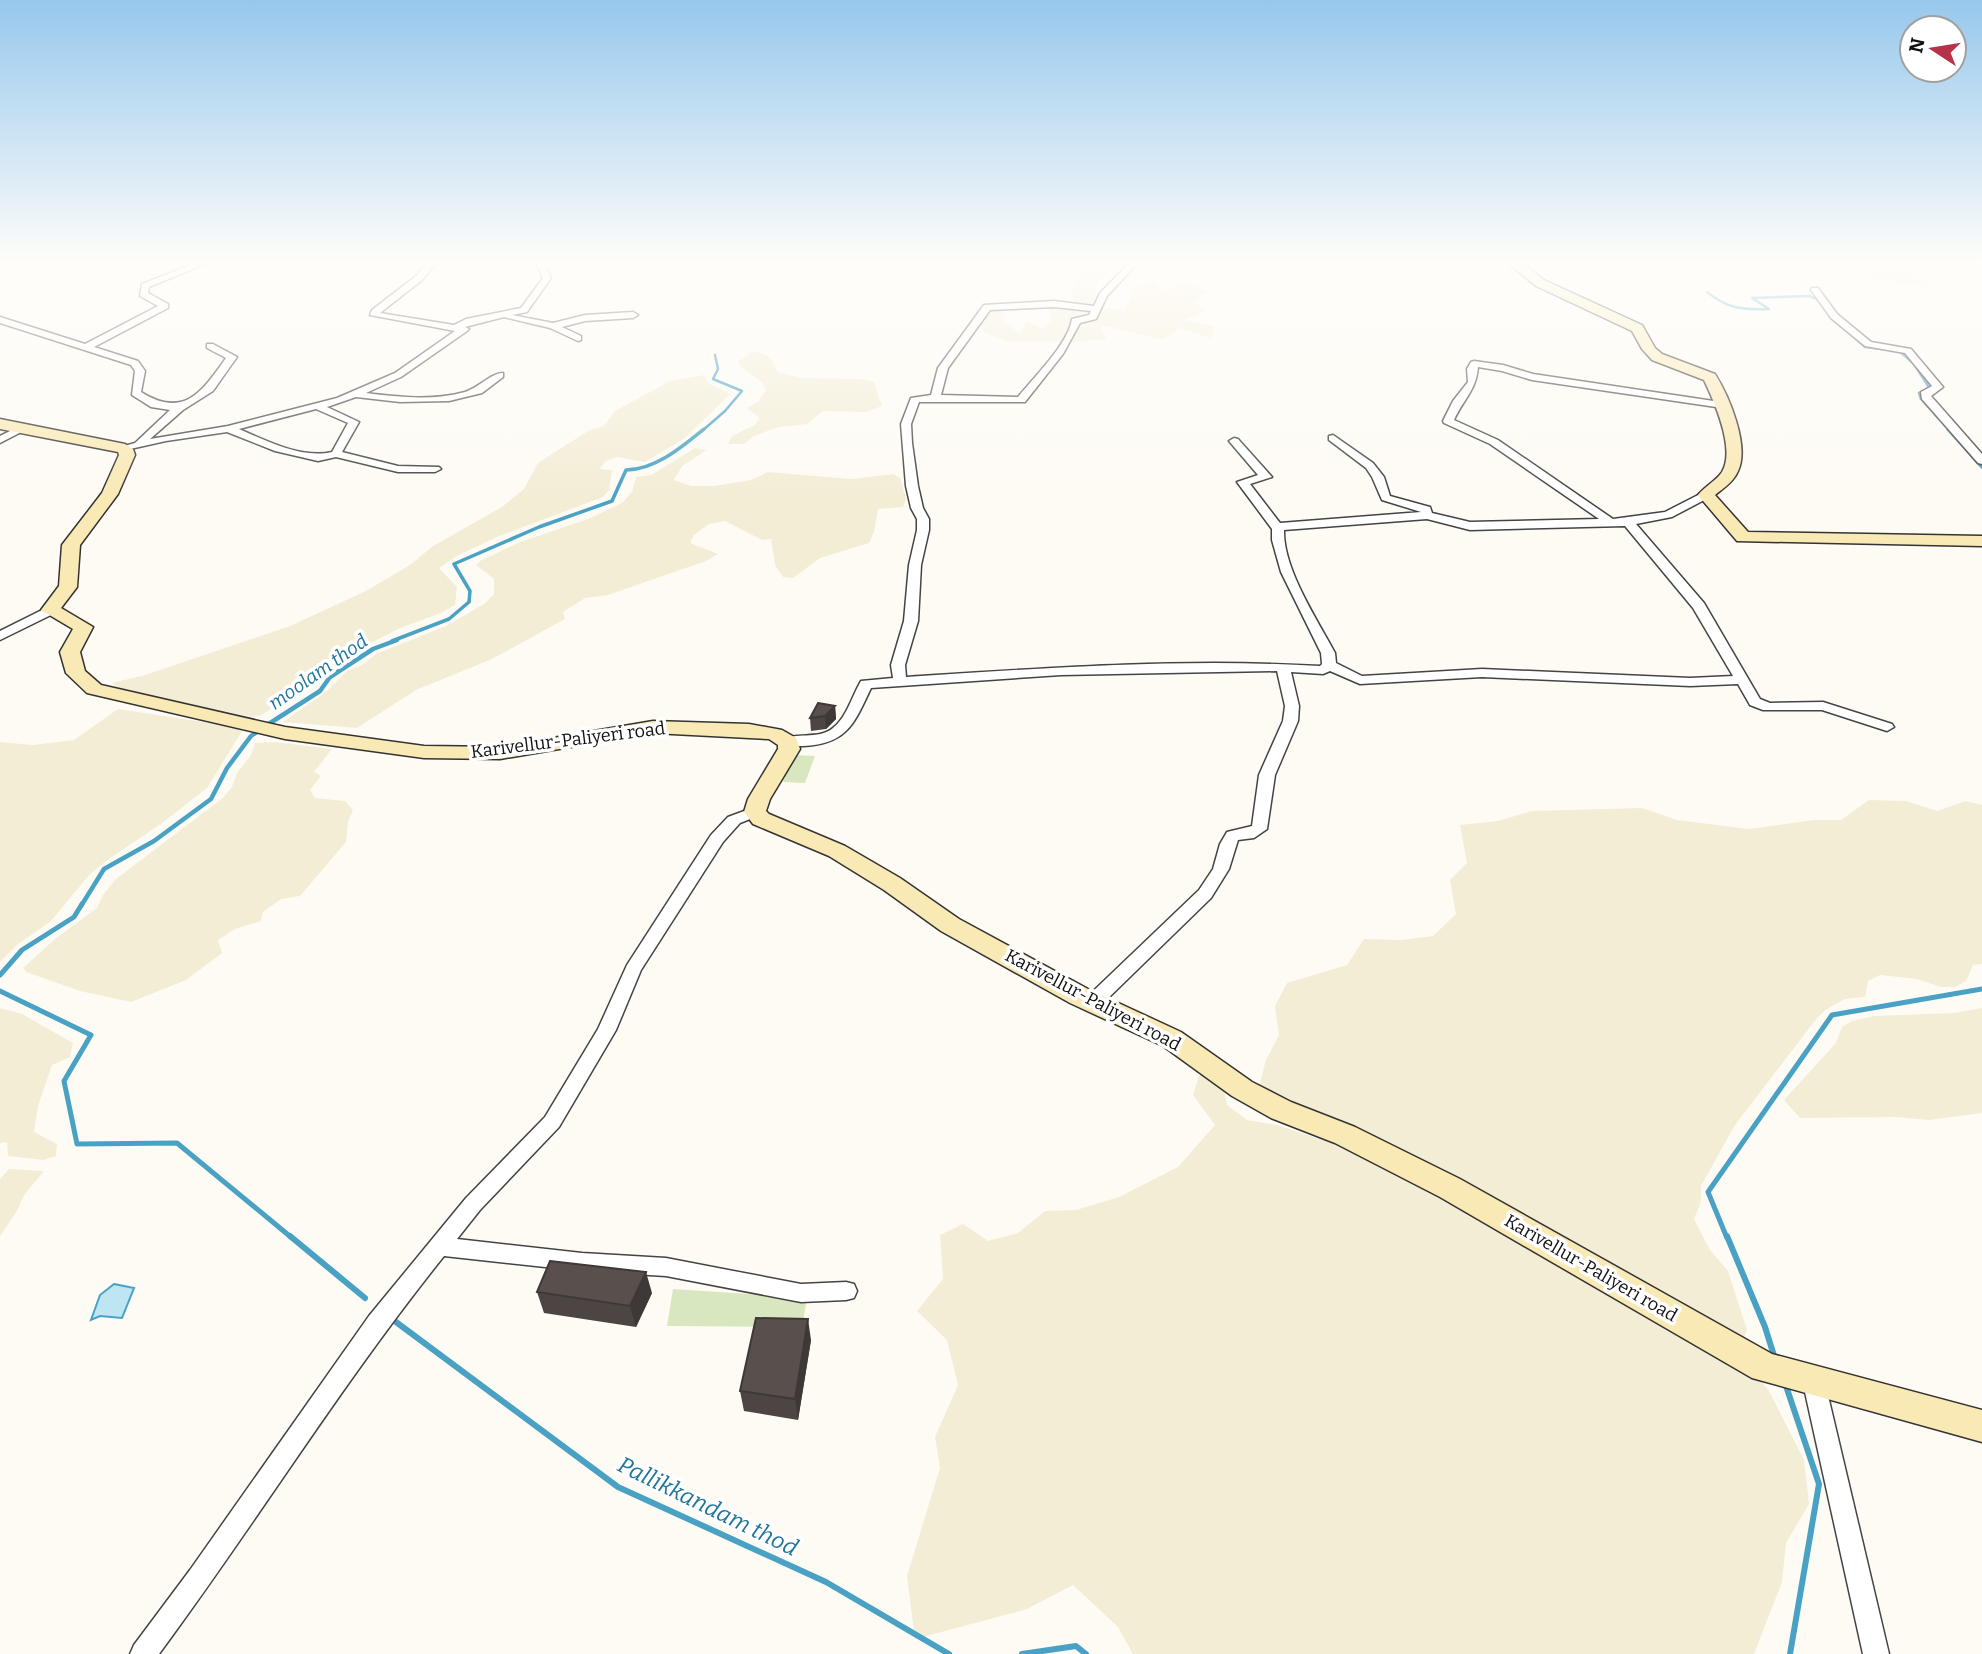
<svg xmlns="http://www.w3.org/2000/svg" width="1982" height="1654" font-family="Bitter,serif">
  <rect width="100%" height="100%" fill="#fefbf5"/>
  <g fill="#f3edd6">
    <polygon points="1878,266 1901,268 1930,287 1905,285 1860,272 1861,267"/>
    <polygon points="1078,270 1107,270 1097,281 1094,306 1125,310 1136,288 1153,280 1164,291 1186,283 1210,291 1193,301 1207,311 1183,320 1214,326 1211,338 1180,328 1163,340 1101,325 1106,339 1073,342 1006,341 984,332 974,308 1005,310 1003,321 1019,333 1027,321 1043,329 1052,320 1048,308 1073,302 1072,289 1078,279"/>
    <polygon points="749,351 762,353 770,358 778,372 802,378 862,379 874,382 882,406 866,412 823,411 807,424 779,427 754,436 744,444 728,444 732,436 755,425 760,418 747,408 758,402 766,390 762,382 741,367 737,361 747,357"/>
    <polygon points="704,375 708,383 730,394 685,438 645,462 617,457 606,461 599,469 612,470 609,490 603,497 499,536 457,556 439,568 457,587 455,605 441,613 400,628 351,653 326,668 303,689 261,715 252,717 161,698 121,689 111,683 142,676 290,626 366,591 410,565 433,546 502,507 524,489 538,463 588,431 604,426 615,411 670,381"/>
    <polygon points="695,448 707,450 682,466 674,480 691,486 714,486 751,480 768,472 852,479 893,474 900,478 906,499 903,507 878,509 874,532 869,543 820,558 793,578 783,577 775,565 771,539 762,540 725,521 709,524 694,535 690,543 718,554 706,561 608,595 585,598 563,612 565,619 492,659 416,690 357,728 283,722 327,691 347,671 362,665 376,654 446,626 484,604 494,594 494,579 476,565 480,561 520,542 588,519 622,503 632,492 636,477 651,475"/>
    <polygon points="118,709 224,725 242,731 207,788 162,823 106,861 90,874 51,921 17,945 0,962 0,742 33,745 74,740"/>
    <polygon points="275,742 332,749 314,772 321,776 310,790 315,798 345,801 353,810 348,822 346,842 300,896 281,899 263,912 261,921 235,929 218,940 222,953 186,980 131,1002 80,991 26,972 23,968 55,939 97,908 103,895 116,879 223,798 232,787 237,773 251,755 255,743"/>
    <polygon points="1869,800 1906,801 1937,811 1966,801 1982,805 1982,964 1973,965 1966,981 1955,987 1941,987 1917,979 1880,975 1868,981 1865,997 1845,999 1827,1009 1817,1018 1735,1125 1701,1186 1701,1201 1694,1219 1710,1250 1728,1271 1747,1330 1740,1348 1258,1090 1266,1060 1279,1035 1275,1006 1287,983 1347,965 1364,939 1401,940 1433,936 1456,914 1450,880 1467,863 1460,825 1498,821 1532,811 1642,808 1677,820 1749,829 1814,820 1841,820"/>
    <polygon points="0,1008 22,1014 73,1043 70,1057 52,1065 38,1106 34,1132 57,1144 56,1156 43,1160 8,1156 7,1142 0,1143"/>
    <polygon points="1982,1008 1982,1113 1929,1120 1895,1117 1800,1118 1784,1100 1836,1043 1842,1027 1852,1021 1874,1016 1954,1013"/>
    <polygon points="1204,1072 1223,1085 1227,1105 1247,1120 1277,1125 1392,1163 1749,1366 1769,1391 1804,1460 1809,1504 1786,1543 1782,1582 1754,1654 1133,1654 1118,1627 1073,1585 1027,1609 915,1639 907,1576 940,1468 935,1437 958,1385 947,1340 917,1311 943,1279 940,1235 963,1224 988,1241 1018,1233 1045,1211 1076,1210 1119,1197 1178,1167 1215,1125 1193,1095 1199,1076"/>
    <polygon points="9,1169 44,1171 24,1195 17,1211 0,1236 0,1179"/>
  </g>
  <g fill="#d9e7c0">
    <polygon points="793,755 815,756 805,783 783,782"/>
    <polygon points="673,1289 807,1298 802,1327 667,1326"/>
  </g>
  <polygon fill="#bde5f2" stroke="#49a2c4" stroke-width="2" points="114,1284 134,1288 122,1318 100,1316 91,1320 100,1295"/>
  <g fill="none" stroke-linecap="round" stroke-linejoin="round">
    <g stroke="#49a2c4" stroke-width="2.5">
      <path d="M 1707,292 C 1728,309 1743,310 1769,309 L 1752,298 L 1809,296 L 1817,299 L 1834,319"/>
      <polyline points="1853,336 1865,347 1882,349"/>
      <polyline points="1898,350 1914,364 1930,389 1919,393 1921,399 1950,431"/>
      <polyline points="702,431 725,411 742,391 713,379 718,369 715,355"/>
    </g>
    <g stroke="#49a2c4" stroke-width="3.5">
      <polyline points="1948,429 1982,467"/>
      <path d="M 392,641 L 449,619 L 469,602 L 470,591 L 454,564 L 539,527 L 612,501 L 626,470 C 655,470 682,447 704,429"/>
    </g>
    <g stroke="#49a2c4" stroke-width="4.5">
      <polyline points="267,725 320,691 330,677 373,649 397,640"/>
      <polyline points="81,906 104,869 154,841 211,799 227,768 251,736 260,730"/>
    </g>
    <g stroke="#49a2c4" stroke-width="5">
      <polyline points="0,975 22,950 74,917 82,904"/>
      <polyline points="0,991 91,1035 64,1081 77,1144 177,1143 292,1238"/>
      <polyline points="1727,1238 1708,1192 1832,1015 1982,989"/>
    </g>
    <g stroke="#49a2c4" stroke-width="6">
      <polyline points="290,1236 365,1298"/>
      <polyline points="1727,1236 1765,1327 1775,1359"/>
      <polyline points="396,1322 618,1487 826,1582 949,1654"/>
      <polyline points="1785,1383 1819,1484 1790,1654"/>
      <polyline points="1022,1654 1076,1646 1086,1654"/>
    </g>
    <defs>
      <g id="street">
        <path d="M 196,263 L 207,263 L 149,287 L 148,293 L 168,304 L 168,308 L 94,347 L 138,361 L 145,371 L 141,392 C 184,419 202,392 226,358 L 207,348 L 207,344 L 213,344 L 237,357 L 213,391 L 183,410 L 150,439 L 228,426 L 337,398 L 395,373 L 455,331 L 370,315 L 372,310 L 416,276 L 427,263 L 436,263 L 422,280 L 380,313 L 454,325 L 466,319 L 521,308 L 543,278 L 536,263 L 544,263 L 551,278 L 527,312 L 512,315 L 553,323 L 585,315 L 633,312 L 638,315 L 633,318 L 585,321 L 562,327 L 581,336 L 581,340 L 578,341 L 550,328 L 504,317 L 465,327 L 469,329 L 467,331 L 401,377 L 366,393 C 398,397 433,401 465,392 C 478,388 493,372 503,373 L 503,377 L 482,393 L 449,401 L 400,402 L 356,397 L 327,407 L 359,422 L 342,452 L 398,466 L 439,467 L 441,469 L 435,472 L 398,472 L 336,457 L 318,461 L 275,451 L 227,432 L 166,441 L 121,451 L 121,447 L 135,443 L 170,410 L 151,407 L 132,395 L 135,371 L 131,365 L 0,323 L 0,317 L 85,344 L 158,306 L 140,296 L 142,284 ZM 316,409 L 348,423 L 332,452 C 301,459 267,441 239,429 Z"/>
        <path d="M 1129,263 L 1138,263 L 1107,296 L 1096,319 L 1080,323 L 1063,354 L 1025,402 L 919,402 L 911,424 L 912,443 L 918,486 L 923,508 L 929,519 L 929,530 L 921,565 L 918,621 L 905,665 L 906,677 C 1044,668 1182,658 1320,666 L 1322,664 L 1321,653 L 1281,572 L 1272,540 L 1272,529 L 1237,482 L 1258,475 L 1229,441 L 1234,438 L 1238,439 L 1272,477 L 1250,484 L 1280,523 L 1421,512 L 1382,500 L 1372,477 L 1366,468 L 1329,440 L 1329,436 L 1333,435 L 1373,463 L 1384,477 L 1390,496 L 1430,507 L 1432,513 L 1470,522 L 1599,519 L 1490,444 L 1444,423 L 1443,421 L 1453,401 L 1468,382 L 1467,369 L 1471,362 L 1474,361 L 1503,365 L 1533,374 L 1727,403 L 1727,407 L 1723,408 L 1532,380 L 1502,371 L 1478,367 C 1476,391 1464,398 1454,420 L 1498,440 L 1613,519 L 1665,512 L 1702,493 L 1710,493 L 1710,497 L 1672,517 L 1636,524 L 1704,603 L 1760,699 L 1770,703 L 1823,702 L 1892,724 L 1894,727 L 1887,731 L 1822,710 L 1763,710 L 1750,705 L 1738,684 L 1690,686 L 1482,677 L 1360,684 L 1330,671 L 1323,674 L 1291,672 L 1299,706 L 1298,721 L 1275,775 L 1267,829 L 1254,838 L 1238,840 L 1229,869 L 1211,898 L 1099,1007 L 1087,1007 L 1084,1002 L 1087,997 L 1199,890 L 1213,869 L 1220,844 L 1227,832 L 1252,826 L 1259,775 L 1283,721 L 1285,706 L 1277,671 L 1061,675 L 871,688 C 854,724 847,744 803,746 C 794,746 788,748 782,742 C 794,730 818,741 833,728 C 847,717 852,696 861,681 L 893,678 L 891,665 L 904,621 L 909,565 L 917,530 L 917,519 L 911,508 L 906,486 L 901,424 L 911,398 L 931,395 L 938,368 L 984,305 L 1054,301 L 1094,306 L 1100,293 ZM 1054,307 L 1091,311 L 1089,315 L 1072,319 C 1069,343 1034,377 1018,397 L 941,395 L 948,368 L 990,310 ZM 1427,519 L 1470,530 L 1625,526 L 1693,608 L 1733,676 L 1690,678 L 1482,669 L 1362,676 L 1336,663 L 1335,653 C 1317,619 1283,569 1284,530 Z"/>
        <polygon points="1812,288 1818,288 1837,314 1871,342 1911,349 1943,387 1931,396 1982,454 1982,464 1978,463 1922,399 1921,392 1932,386 1905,353 1865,346 1831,318 1811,290"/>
        <polygon points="20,426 29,428 0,443 0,436"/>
        <polygon points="50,606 55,607 55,613 0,640 0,631"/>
        <path d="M 755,807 L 763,812 L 760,815 L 740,823 L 723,842 L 641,970 L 616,1030 L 559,1127 L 480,1210 L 457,1239 L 582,1253 L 666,1258 L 801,1284 L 846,1282 L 854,1284 L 857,1291 L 854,1298 L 846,1300 L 801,1302 L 666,1276 L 582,1271 L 444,1256 C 342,1383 256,1523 159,1654 L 130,1654 L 134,1645 L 190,1570 L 369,1316 L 466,1198 L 545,1117 L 598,1029 L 627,965 L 711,835 L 728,817 Z"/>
        <polygon points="1814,1372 1822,1376 1825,1383 1889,1654 1863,1654 1803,1383 1806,1376"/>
      </g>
      <g id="secondary">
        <path d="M 1508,263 L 1522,263 L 1544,280 L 1642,325 L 1655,348 L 1662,354 L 1715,374 C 1729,396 1750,446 1738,471 C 1734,481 1724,488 1715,495 L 1748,532 L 1982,536 L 1982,546 L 1737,541 L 1698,495 C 1705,486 1716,481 1722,472 C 1736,449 1714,401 1704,380 L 1652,360 L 1642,349 L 1632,331 L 1536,286 Z"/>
        <polygon points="0,419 125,444 133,449 135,455 118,494 80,545 77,587 61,608 93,627 80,652 85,671 101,685 285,727 424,746 500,747 653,721 749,724 782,730 796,738 800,749 770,799 766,811 769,814 845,846 900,878 959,919 1088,989 1181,1032 1252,1082 1291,1102 1355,1127 1460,1179 1772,1354 1982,1410 1982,1442 1752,1378 1440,1197 1335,1143 1271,1118 1232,1096 1163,1046 1070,1003 941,931 884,890 829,856 753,824 744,812 748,799 778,749 778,745 769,739 653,733 500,759 424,758 285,739 87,693 66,673 60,652 73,629 41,610 59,586 62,545 102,493 119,455 118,452 0,429"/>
      </g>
    </defs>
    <use href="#street" stroke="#444" stroke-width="3"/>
    <use href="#secondary" stroke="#333" stroke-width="3"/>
    <use href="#street" fill="#fff" fill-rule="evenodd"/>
    <use href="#secondary" fill="#f9e9b5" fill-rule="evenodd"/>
  </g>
  <g fill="#4d4543">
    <polygon points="835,706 836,719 826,729 811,731 810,718"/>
    <polygon points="537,1292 652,1293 636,1327 544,1313"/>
    <polygon points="811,1340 798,1420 744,1411 740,1391"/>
  </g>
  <g fill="#3e3837">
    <polygon points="835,706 836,719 826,729 825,716"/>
    <polygon points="646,1272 652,1293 636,1327 630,1306"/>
    <polygon points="808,1319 811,1340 798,1420 795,1399"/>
  </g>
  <g fill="#59504e" stroke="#3e3837" stroke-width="2">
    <polygon points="818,703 835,706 825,716 810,718"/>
    <polygon points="550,1261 646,1272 630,1306 537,1292"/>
    <polygon points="756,1318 808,1319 795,1399 740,1391"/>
  </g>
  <linearGradient id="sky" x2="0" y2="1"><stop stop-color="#97c8ec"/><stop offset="0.53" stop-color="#fffdfa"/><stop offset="1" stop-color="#fffdfa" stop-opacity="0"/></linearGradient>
  <rect width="1982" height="495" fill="url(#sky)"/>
  <g text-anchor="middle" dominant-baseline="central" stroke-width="7" stroke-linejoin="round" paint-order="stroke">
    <g font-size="18" fill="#111" stroke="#fff">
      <text transform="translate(568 740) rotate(-7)">Karivellur-Paliyeri road</text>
      <text transform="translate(1093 1000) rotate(28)">Karivellur-Paliyeri road</text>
      <text transform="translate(1591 1268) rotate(30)">Karivellur-Paliyeri road</text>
    </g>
    <g font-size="19" font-style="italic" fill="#21759b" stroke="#fff">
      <text transform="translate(318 672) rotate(-35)">moolam thod</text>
    </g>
    <g font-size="23" font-style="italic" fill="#21759b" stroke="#fff">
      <text transform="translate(708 1506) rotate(26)">Pallikkandam thod</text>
    </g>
  </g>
  <g transform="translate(1933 49) rotate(282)"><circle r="33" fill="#ffffff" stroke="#a0a0a0" stroke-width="2"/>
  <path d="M0-5L12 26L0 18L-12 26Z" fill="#b83249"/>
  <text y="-10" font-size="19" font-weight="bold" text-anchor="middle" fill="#111111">N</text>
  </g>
</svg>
